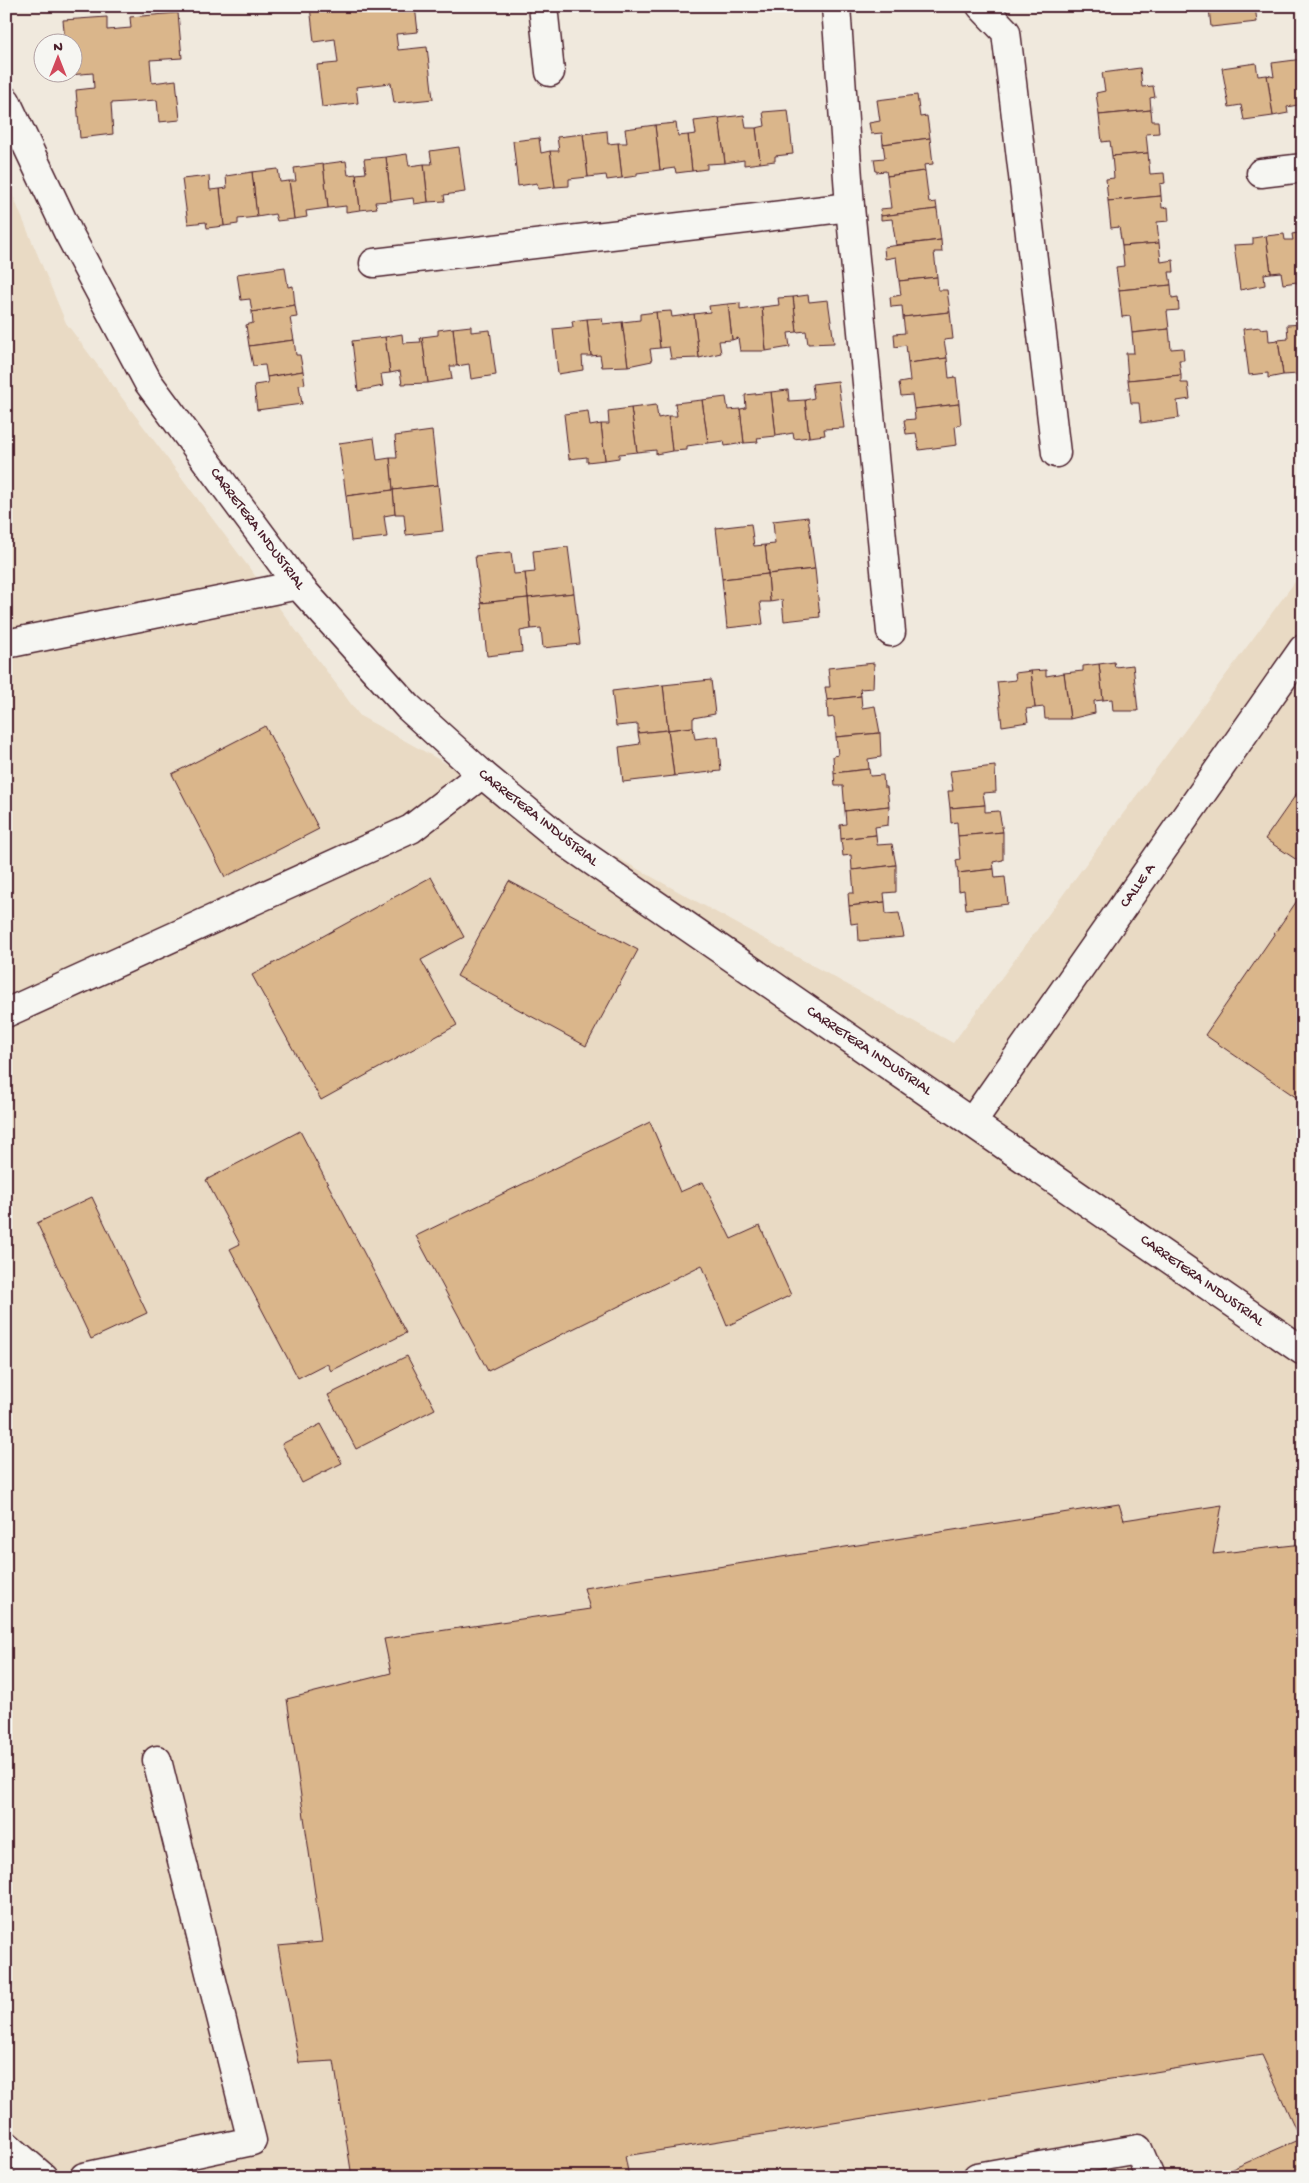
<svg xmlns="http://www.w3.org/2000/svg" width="1309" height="2183" font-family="'Gochi Hand',sans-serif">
  <rect width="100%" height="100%" fill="#f0e9dd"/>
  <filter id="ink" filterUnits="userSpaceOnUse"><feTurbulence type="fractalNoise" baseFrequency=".02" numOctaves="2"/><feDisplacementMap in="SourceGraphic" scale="10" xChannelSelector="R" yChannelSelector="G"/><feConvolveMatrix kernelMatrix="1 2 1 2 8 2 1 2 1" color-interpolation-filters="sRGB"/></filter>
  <g filter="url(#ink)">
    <polygon fill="#e9dac4" points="6,179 66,323 360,716 953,1043 1303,571 1303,2177 6,2177"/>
    <g fill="#dab68b" stroke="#4a1f2b">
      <polygon points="310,6 415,6 418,32 396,34 398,50 427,47 433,99 394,103 391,83 356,87 358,103 322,107 317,65 338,63 335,39 314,42"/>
      <polygon points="1218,6 1255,6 1257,22 1211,27 1209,8"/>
      <polygon points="178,13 182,58 150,60 152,83 176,80 180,120 159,122 157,100 111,103 113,134 80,138 76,90 94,88 93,73 68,75 67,72 72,72 72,42 65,42 63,20 107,17 107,30 131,28 130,17"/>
      <polygon points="1303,59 1303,104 1287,107 1288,113 1273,116 1267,75 1274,77 1272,63"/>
      <polygon points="1256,63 1258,76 1267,75 1273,116 1244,120 1241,105 1229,107 1222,68"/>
      <polygon points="1140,68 1142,87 1153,86 1155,97 1150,98 1151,110 1099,115 1096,93 1105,91 1102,73"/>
      <polygon points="917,95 920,117 927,116 930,138 883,144 882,133 871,134 869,123 880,121 877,100"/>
      <polygon points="788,110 793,154 775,156 775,161 760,163 756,128 765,126 763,112"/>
      <polygon points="1151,110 1152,121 1158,121 1159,133 1146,134 1148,153 1112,156 1110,141 1102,142 1099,115"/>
      <polygon points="744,115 746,128 756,128 760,163 744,165 744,160 725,163 719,118"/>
      <polygon points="719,118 725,163 707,164 707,169 692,171 688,135 696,134 694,121"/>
      <polygon points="676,123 678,136 688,135 692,171 676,173 675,168 660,170 655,125"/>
      <polygon points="655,125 660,170 637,173 637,176 622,178 618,143 627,143 625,129"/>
      <polygon points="607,131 608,144 618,143 622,178 607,180 606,175 588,177 583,134"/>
      <polygon points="583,134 588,177 569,179 569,186 555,187 550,151 559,151 557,137"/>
      <polygon points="539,138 541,153 550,151 555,187 538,189 537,183 518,186 513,141"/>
      <polygon points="930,138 933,164 924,165 925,171 887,176 886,171 876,172 874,159 885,158 883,144"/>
      <polygon points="459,147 465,192 444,195 445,201 428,202 424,164 432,164 430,151"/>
      <polygon points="1148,153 1150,174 1164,173 1165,183 1160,184 1161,196 1108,201 1106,179 1114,178 1112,156"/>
      <polygon points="407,154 409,166 424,164 428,202 414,204 413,198 391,201 386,157"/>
      <polygon points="386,157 391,201 375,202 377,208 360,210 356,174 366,173 364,159"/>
      <polygon points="346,161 348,175 356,174 360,210 346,212 346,206 328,208 323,164"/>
      <polygon points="323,164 328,208 306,211 307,217 294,219 289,181 296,181 294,168"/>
      <polygon points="278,169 280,182 289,181 294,219 277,221 275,214 257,217 252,172"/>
      <polygon points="925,171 929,203 936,202 937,209 881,216 880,209 891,208 887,176"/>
      <polygon points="252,172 257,217 238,219 238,224 224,226 220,189 227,188 226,176"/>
      <polygon points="209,176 210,190 220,189 224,226 207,228 206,222 188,224 182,179"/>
      <polygon points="1161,196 1162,208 1168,207 1169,221 1157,222 1159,243 1122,246 1119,227 1111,228 1108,201"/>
      <polygon points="937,209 941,240 896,245 892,219 881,220 881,216"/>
      <polygon points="1303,232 1303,283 1297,284 1297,282 1283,284 1281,272 1271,273 1266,236 1284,234 1285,240 1293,240 1292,234"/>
      <polygon points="1266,236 1271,273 1264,274 1265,285 1240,290 1234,245 1253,244 1253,238"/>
      <polygon points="941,240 942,252 934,252 937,277 899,281 896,257 885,259 884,247"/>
      <polygon points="1159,243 1161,262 1173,260 1174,272 1169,272 1171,285 1119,290 1116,267 1124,266 1122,246"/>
      <polygon points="285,267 288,287 293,286 295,305 252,312 250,299 241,300 237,274"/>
      <polygon points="937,277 938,290 947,290 950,312 903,317 902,306 891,307 890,297 901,295 899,281"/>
      <polygon points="1171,285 1172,298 1178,297 1179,310 1167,311 1169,329 1132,333 1130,316 1122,317 1119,290"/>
      <polygon points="808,295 809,302 828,300 834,343 808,344 806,331 797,332 793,297"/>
      <polygon points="793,297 797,332 788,333 790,347 766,351 762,307 779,305 778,298"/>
      <polygon points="740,303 740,310 762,307 766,351 740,351 738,338 732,340 728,304"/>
      <polygon points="728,304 732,340 719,341 721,353 699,358 694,314 710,312 709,306"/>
      <polygon points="295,305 297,317 290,318 294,340 249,346 246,325 253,323 252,312"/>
      <polygon points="671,311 672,317 694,314 699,358 671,359 669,347 660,348 656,312"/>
      <polygon points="656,312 660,348 650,349 652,361 628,366 622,322 640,320 640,314"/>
      <polygon points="950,312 953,339 944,340 947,358 908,363 906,345 895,347 894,334 905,333 903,317"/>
      <polygon points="602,318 603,324 622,322 628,366 602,367 600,355 591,356 587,319"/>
      <polygon points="587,319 591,356 582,356 583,370 558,374 553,329 573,327 572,321"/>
      <polygon points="1303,324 1303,368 1298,369 1299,374 1283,375 1278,340 1288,339 1287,325"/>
      <polygon points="471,326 471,332 490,330 496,375 471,379 469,364 457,366 453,328"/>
      <polygon points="1260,327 1260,329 1268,328 1269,341 1278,340 1283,375 1268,378 1268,373 1249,375 1243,329"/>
      <polygon points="453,328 457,366 450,366 452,379 428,383 422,337 438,335 438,330"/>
      <polygon points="1169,329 1171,349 1183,348 1184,360 1179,360 1181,375 1128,380 1126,353 1134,353 1132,333"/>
      <polygon points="402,334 403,343 421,342 420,338 422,337 428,383 402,384 400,371 390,373 385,337"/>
      <polygon points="385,337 390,373 381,374 383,386 358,391 352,341"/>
      <polygon points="294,340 296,355 300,355 303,371 267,377 265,365 253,366 249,346"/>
      <polygon points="947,358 949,378 956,377 959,404 914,409 912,395 901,396 899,383 910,381 908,363"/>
      <polygon points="303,371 305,384 299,385 302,404 257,410 254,385 268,383 267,377"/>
      <polygon points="1181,375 1181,383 1188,383 1190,399 1177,401 1179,418 1141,423 1139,403 1131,403 1128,380"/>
      <polygon points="838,381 844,428 824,429 825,435 809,437 805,400 814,398 812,384"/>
      <polygon points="788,390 789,401 805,400 809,437 794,439 793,433 776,436 771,392"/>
      <polygon points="771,392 776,436 757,438 758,442 744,443 740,409 746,408 745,395"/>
      <polygon points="726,397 728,410 740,409 744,443 725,446 724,441 708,443 702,400"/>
      <polygon points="702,400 708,443 687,446 687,450 672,451 668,416 677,416 675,403"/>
      <polygon points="959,404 961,424 955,426 957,445 919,450 916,433 906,434 904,420 915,419 914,409"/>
      <polygon points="656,405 658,418 668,416 672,451 656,454 656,450 637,452 631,408"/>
      <polygon points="631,408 637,452 619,454 619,458 605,460 601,424 609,424 608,411"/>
      <polygon points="588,411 590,426 601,424 605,460 587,462 587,457 569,459 564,414"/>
      <polygon points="432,431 438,485 393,490 390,458 397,458 395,436"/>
      <polygon points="374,438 377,460 390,458 393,490 346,496 339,443"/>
      <polygon points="438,485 443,531 406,535 404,514 395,514 393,490"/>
      <polygon points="393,490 395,514 384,516 387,537 351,541 346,496"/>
      <polygon points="808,517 815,569 768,574 765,545 775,544 773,521"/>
      <polygon points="751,524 754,546 765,545 768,574 722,579 716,528"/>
      <polygon points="568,547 574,593 528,598 525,573 535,572 533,551"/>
      <polygon points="511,552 514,574 525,573 528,598 481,603 475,556"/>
      <polygon points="815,569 820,617 784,621 782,600 770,602 768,574"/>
      <polygon points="768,574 770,602 760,602 763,624 727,628 722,579"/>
      <polygon points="574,593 580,644 543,648 541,628 531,629 528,598"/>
      <polygon points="528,598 531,629 520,631 522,652 487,656 481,603"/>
      <polygon points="1114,662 1115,667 1133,665 1138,711 1113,711 1112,699 1103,700 1099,664"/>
      <polygon points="874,663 873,688 860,689 861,696 827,700 825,687 830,687 828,668"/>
      <polygon points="1099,664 1103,700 1094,701 1095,713 1070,719 1064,673 1083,671 1083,666"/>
      <polygon points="1046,670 1046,676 1064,673 1070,719 1045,719 1044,707 1035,708 1031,671"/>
      <polygon points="1031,671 1035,708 1026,709 1028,722 1002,726 997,682 1016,680 1015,673"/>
      <polygon points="711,680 715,714 693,718 693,727 668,730 663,685"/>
      <polygon points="663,685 668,730 638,733 638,724 616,726 612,691"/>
      <polygon points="861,696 862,708 875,706 880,733 836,737 834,717 828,718 827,700"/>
      <polygon points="265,726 319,829 225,877 172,774"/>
      <polygon points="693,727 695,739 718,736 721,771 674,776 668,730"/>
      <polygon points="668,730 674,776 623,782 619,747 640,744 638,733"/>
      <polygon points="880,733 881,757 868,759 869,769 834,773 833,756 838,755 836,737"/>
      <polygon points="995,766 996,792 983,793 985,805 950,808 948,791 953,791 950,771"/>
      <polygon points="869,769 870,776 883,775 884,787 887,787 889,806 845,811 843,786 835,786 834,773"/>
      <polygon points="1302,786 1303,786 1303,864 1265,839"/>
      <polygon points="985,805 985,812 999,811 1003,832 958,836 957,822 951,823 950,808"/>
      <polygon points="889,806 888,825 875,827 876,835 841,839 840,825 846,824 845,811"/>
      <polygon points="1003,832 1003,860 993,862 994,869 958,873 956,860 960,859 958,836"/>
      <polygon points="876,835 877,845 892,844 896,865 852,870 851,855 843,856 841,839"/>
      <polygon points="896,865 896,892 884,893 885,902 849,906 848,893 854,893 852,870"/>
      <polygon points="994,869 995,878 1005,877 1008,904 966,909 964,890 959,891 958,873"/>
      <polygon points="431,877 464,937 421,960 457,1025 321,1100 252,975"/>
      <polygon points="509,881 638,950 586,1046 457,976"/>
      <polygon points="1303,892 1303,1102 1205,1035"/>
      <polygon points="885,902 886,914 899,913 904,937 859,941 858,923 851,924 849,906"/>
      <polygon points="650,1122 680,1192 703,1182 731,1239 760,1226 791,1295 727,1326 702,1265 488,1371 416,1236"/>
      <polygon points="300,1131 406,1333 331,1371 327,1363 298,1378 230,1249 240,1244 206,1180"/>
      <polygon points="92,1197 147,1313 91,1339 37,1223"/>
      <polygon points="407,1356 435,1409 356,1449 328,1395"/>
      <polygon points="321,1424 342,1463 302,1483 282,1444"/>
      <polygon points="1119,1504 1124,1520 1222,1505 1213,1554 1303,1544 1303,2177 1214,2177 1300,2139 1262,2055 625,2156 629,2177 352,2177 334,2061 299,2063 278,1946 322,1942 287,1699 391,1673 384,1639 590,1609 584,1588"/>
    </g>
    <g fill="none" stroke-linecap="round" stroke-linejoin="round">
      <defs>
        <g id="minor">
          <polyline points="543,6 550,72"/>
          <polyline points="836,6 850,207 891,632"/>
          <polyline points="981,6 1006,32 1056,453"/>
          <polyline points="6,101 68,232 148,382 298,585 408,707 482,774 562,840 1303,1351"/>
          <polyline points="1261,173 1303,168"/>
          <polyline points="374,263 850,207"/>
          <polyline points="6,644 298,585"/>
          <polyline points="6,1013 411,829 482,774"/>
          <polyline points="972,1122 1303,649"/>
          <polyline points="6,2145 43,2177"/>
          <polyline points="84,2177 252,2141 157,1760"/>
          <polyline points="977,2177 1138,2149 1150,2177"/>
        </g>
      </defs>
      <use href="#minor" stroke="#4a1f2b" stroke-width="31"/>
      <use href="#minor" stroke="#f6f6f2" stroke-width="28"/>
    </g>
  </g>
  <g text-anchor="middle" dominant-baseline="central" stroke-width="4.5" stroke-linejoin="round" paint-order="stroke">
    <g font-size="15" fill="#4a1f2b" stroke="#f6f6f2">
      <text transform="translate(257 529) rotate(53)">CARRETERA INDUSTRIAL</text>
      <text transform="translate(538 818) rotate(38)">CARRETERA INDUSTRIAL</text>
      <text transform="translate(1138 886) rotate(-55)">CALLE A</text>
      <text transform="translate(869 1051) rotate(34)">CARRETERA INDUSTRIAL</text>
      <text transform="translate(1202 1281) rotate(35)">CARRETERA INDUSTRIAL</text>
    </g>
  </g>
  <rect width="1309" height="2183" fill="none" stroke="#f6f6f2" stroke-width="25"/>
  <rect x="12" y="12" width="1284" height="2158" fill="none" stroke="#4a1f2b" stroke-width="2" filter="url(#ink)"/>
  <g transform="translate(58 58)"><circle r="24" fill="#f6f6f2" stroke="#b1a0a2"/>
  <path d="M0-4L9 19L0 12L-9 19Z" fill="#d1495b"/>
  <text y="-8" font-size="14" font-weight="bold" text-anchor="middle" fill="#4a1f2b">N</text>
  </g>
</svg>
